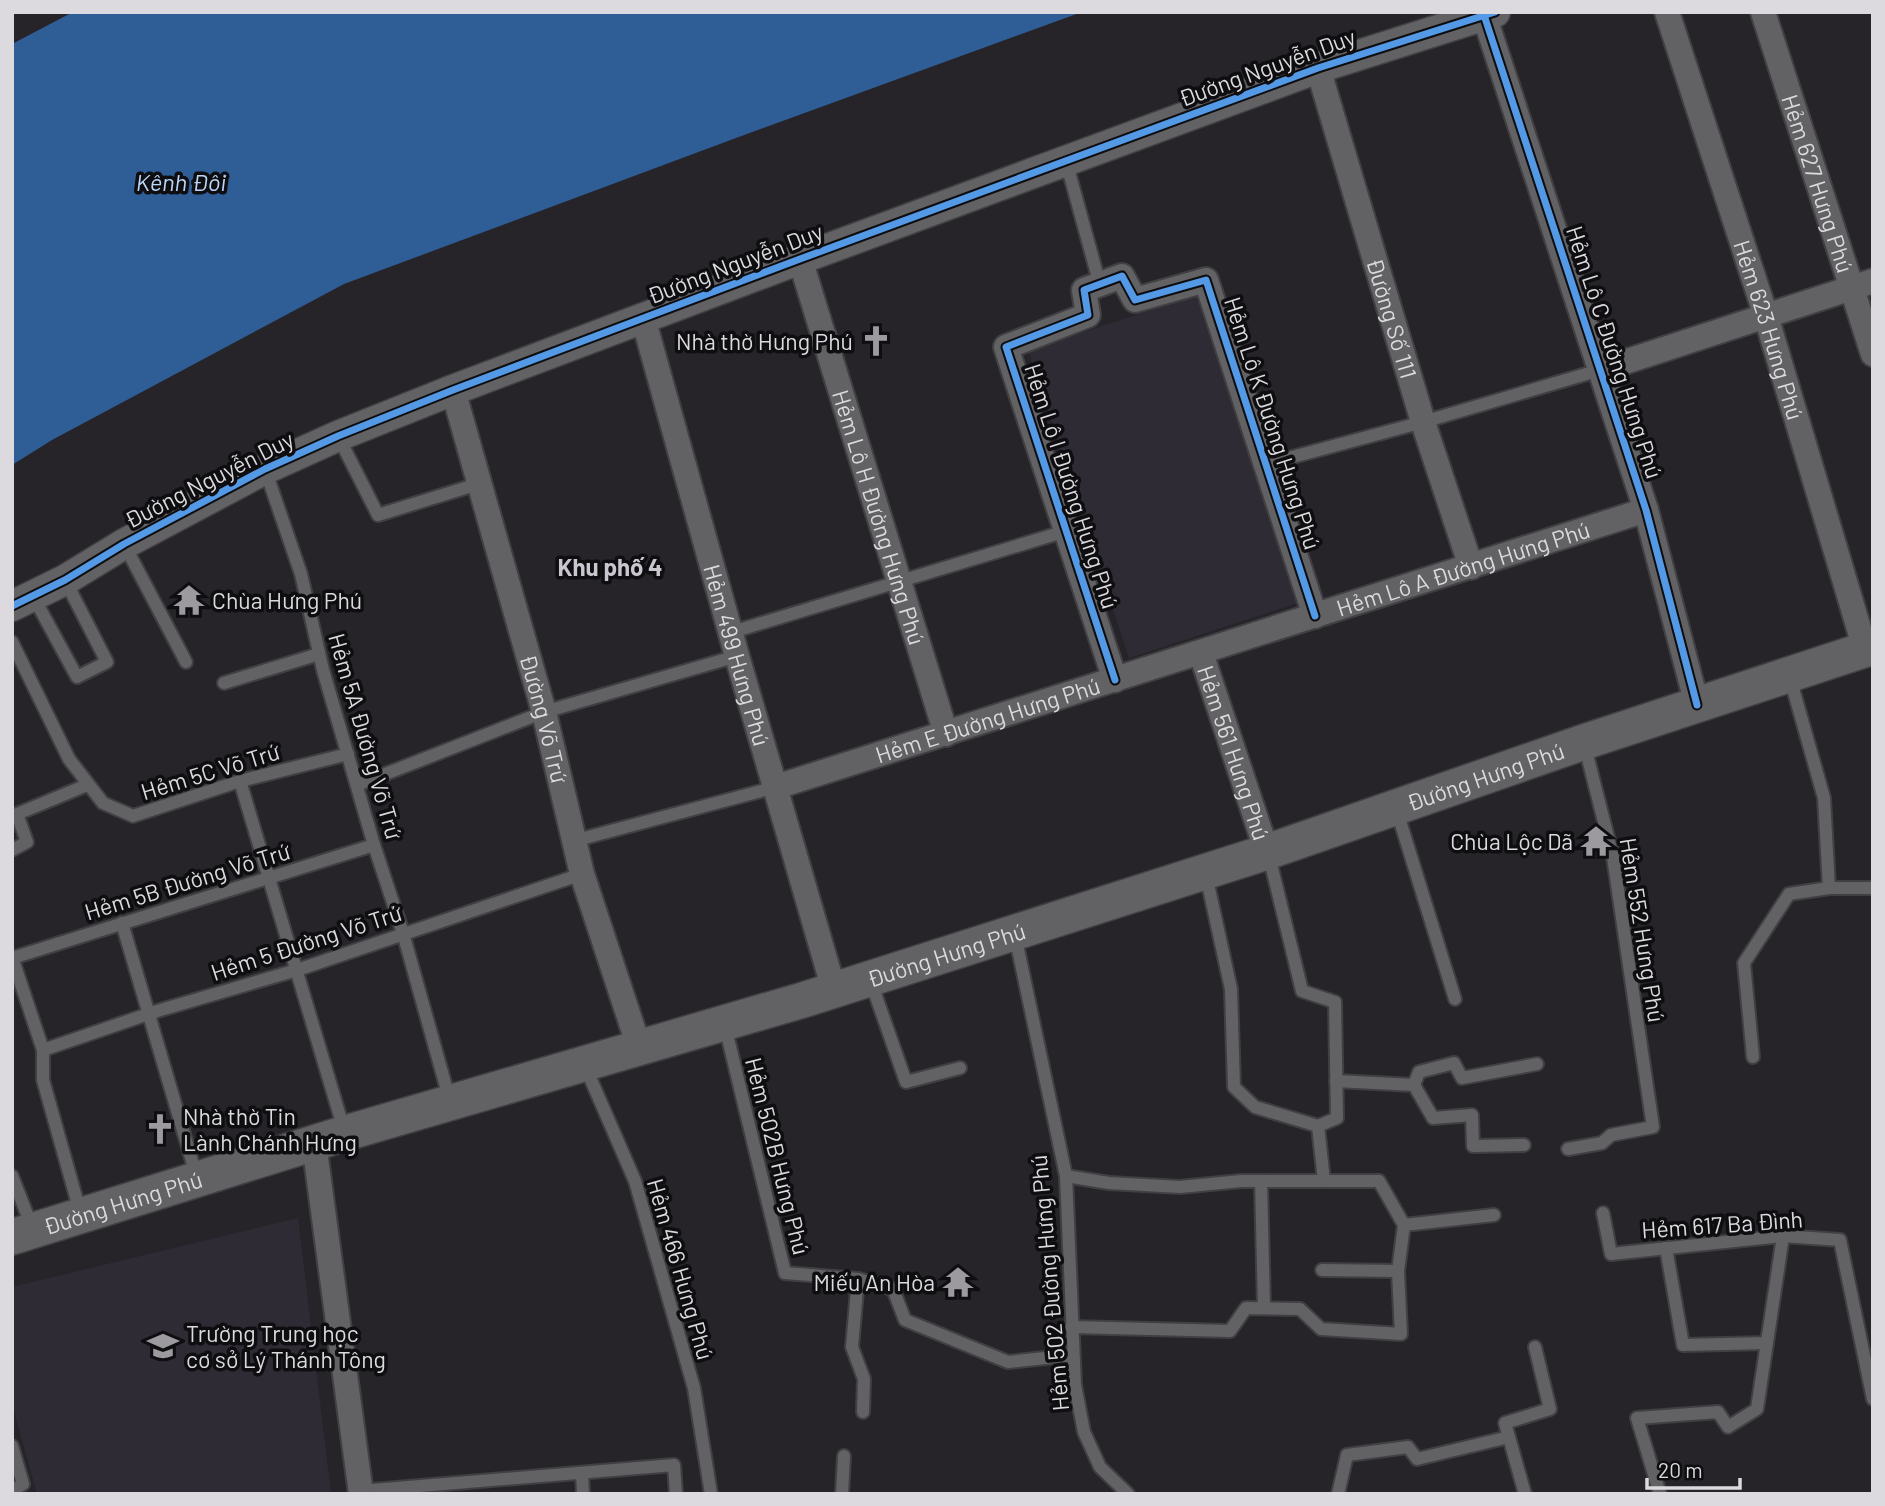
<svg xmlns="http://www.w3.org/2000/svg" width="1885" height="1506" font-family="Barlow,sans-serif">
  <rect width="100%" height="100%" fill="#262429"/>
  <g fill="#2f2b35">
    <polygon points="1201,294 1301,602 1129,658 1028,350"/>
    <polygon points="298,1218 331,1494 37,1494 12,1404 12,1287"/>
  </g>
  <polygon fill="#2f5d96" points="73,12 1082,12 736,138 344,284 52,440 12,465 12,44"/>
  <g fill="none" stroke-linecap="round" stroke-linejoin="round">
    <defs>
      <g id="service">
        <polyline points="1066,161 1100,285"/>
        <polyline points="338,436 378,515 478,484"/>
        <polyline points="1266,464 1423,422 1600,370"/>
        <polyline points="265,469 301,574 323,670 374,845 403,933 450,1101"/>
        <polyline points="124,544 186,662"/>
        <polyline points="33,596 77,677 107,662 65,580"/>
        <polyline points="732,632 1066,531"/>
        <polyline points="12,642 69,759 103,803 133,816 240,781 348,754"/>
        <polyline points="1790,678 1824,798 1829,888 1873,888"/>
        <polyline points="224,683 319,654"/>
        <polyline points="240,781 345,1133"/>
        <polyline points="357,785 544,712 737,656"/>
        <polyline points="1396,808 1455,999"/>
        <polyline points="573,841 776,787"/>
        <polyline points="12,850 27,842 17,814 87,785"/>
        <polyline points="1206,875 1231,989 1234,1087 1255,1107 1318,1126"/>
        <polyline points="122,923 197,1178"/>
        <polyline points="1015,935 1066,1176 1075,1385 1084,1432 1100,1467 1128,1494"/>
        <polyline points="12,957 43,1050 43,1080 81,1215"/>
        <polyline points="12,958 374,845"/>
        <polyline points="871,982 906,1082 960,1068"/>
        <polyline points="725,1026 785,1273 858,1279 893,1289 905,1320 1008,1362 1073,1355"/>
        <polyline points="43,1050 157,1011 297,970 582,874"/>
        <polyline points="1753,1057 1744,963 1789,894 1829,888"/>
        <polyline points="585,1066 635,1181 694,1388 711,1494"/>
        <polyline points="1336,1081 1414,1085 1433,1118 1472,1115 1473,1146 1524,1145"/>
        <polyline points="1414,1085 1419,1072 1454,1063 1462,1078 1537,1064"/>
        <polyline points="1568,1149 1602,1143 1611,1135 1653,1127 1613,857 1584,743"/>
        <polyline points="12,1176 32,1227"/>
        <polyline points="1066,1176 1109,1183 1180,1187 1241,1181 1324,1181"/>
        <polyline points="1261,1181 1264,1308"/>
        <polyline points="1603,1213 1611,1254 1783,1236 1840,1240 1873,1399"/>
        <polyline points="1404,1225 1494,1215"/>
        <polyline points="1666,1248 1683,1345 1767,1343"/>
        <polyline points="1322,1270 1398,1271"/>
        <polyline points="858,1279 852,1347 864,1379 863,1412"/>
        <polyline points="1071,1327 1230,1331 1246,1308 1300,1309 1321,1329 1401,1334 1398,1271 1404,1225 1379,1181 1324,1181 1318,1126 1337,1118 1335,1002 1302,991 1268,852"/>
        <polyline points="12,1446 23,1484 12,1491"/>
        <polyline points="582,1473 583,1494"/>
        <polyline points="360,1491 674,1465 676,1494"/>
        <polyline points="842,1494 844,1456"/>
        <polyline points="1338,1494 1347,1455 1408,1447 1417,1459 1509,1437"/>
        <polyline points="1525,1494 1505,1423 1550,1409 1535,1347"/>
        <polyline points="1660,1494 1637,1418 1718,1412 1728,1427 1757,1409 1783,1236"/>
      </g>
      <g id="minor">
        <path id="s1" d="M 1667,12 L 1766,316 L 1865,649"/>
        <path id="s2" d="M 1763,12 L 1873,354"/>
        <polyline points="1484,15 1646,510 1697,705"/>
        <path id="s3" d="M 1318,68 L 1423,422 L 1471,567"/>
        <path id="s4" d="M 800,259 L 946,734"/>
        <path id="s5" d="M 643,318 L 737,656 L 834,990"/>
        <polyline points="1600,370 1873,281"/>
        <path id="s6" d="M 453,390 L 544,712 L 582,874 L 639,1047"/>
        <path id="s7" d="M 1201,653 L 1267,852"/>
        <polyline points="1115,680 1006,347 1088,315 1084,290 1122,276 1135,300 1206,280 1315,616"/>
        <path id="s8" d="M 776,787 L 1646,510"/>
        <polyline points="314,1143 361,1494"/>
      </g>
      <polyline id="tertiary" points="12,606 65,580 124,544 265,469 338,436 453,390 800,259 1318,68 1495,12"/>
      <g id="secondary">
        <path id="s9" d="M 12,1237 L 346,1133 L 803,1000 L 1267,852 L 1584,742 L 1873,647"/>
      </g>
    </defs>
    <use href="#service" stroke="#403f42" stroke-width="16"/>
    <use href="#minor" stroke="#403f42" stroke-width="28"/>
    <use href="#tertiary" stroke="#403f42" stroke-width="33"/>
    <use href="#secondary" stroke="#403f42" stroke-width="38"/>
    <use href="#service" stroke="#626164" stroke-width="12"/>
    <use href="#minor" stroke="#626164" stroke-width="24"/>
    <use href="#tertiary" stroke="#626164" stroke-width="30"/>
    <use href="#secondary" stroke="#626164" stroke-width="35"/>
    <defs>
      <g id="cycleway">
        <polyline points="1484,15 1646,510 1697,705"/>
        <polyline points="12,606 65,580 124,544 265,469 338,436 453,390 800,259 1318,68 1495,12"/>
        <polyline points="1115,680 1006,347 1088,315 1084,290 1122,276 1135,300 1206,280 1315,616"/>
      </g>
    </defs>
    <use href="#cycleway" stroke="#0e0d10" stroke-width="11"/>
    <use href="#cycleway" stroke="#5399e6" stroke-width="7"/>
  </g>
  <defs>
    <symbol id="church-bare" viewBox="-9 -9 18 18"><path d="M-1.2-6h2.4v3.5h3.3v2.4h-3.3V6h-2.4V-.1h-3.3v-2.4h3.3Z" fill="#9c9a9f" stroke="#0e0d10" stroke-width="2.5" paint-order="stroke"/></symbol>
    <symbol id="temple-bare" viewBox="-9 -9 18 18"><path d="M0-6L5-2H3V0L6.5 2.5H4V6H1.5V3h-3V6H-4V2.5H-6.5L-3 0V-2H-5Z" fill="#9c9a9f" stroke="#0e0d10" stroke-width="2.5" paint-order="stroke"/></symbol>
    <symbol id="school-bare" viewBox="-9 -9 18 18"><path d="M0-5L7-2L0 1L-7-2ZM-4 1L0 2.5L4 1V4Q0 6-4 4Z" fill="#9c9a9f" stroke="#0e0d10" stroke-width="2.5" paint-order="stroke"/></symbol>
  </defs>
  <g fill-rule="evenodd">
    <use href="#church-bare" x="854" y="319" width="44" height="44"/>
    <use href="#temple-bare" x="167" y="578" width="44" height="44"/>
    <use href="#temple-bare" x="1574" y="819" width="44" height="44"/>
    <use href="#church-bare" x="138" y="1107" width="44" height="44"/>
    <use href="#temple-bare" x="936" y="1260" width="44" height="44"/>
    <use href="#school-bare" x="141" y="1324" width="44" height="44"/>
  </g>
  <g text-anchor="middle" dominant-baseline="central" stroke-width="7" stroke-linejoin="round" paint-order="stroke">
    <g font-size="23" fill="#dcdade" stroke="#0e0d10">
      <text transform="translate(1267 67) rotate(-20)">Đường Nguyễn Duy</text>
      <text stroke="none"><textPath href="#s2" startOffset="180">Hẻm 627 Hưng Phú</textPath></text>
      <text transform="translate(735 263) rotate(-21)">Đường Nguyễn Duy</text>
      <text stroke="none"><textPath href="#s3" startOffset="261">Đường Số 111</textPath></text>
      <text stroke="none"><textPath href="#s1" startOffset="334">Hẻm 623 Hưng Phú</textPath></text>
      <text transform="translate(1615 352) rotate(72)">Hẻm Lô C Đường Hưng Phú</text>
      <text transform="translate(1273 423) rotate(72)">Hẻm Lô K Đường Hưng Phú</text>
      <text transform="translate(209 479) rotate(-27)">Đường Nguyễn Duy</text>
      <text transform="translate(1072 486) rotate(72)">Hẻm Lô I Đường Hưng Phú</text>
      <text stroke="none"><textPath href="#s4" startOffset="270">Hẻm Lô H Đường Hưng Phú</textPath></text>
      <text stroke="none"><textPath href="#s8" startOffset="721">Hẻm Lô A Đường Hưng Phú</textPath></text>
      <text stroke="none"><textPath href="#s5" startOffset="350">Hẻm 499 Hưng Phú</textPath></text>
      <text stroke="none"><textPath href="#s6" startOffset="341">Đường Võ Trứ</textPath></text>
      <text stroke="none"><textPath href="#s8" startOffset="222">Hẻm E Đường Hưng Phú</textPath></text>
      <text transform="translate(366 736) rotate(74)">Hẻm 5A Đường Võ Trứ</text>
      <text stroke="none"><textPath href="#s7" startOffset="105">Hẻm 561 Hưng Phú</textPath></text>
      <text transform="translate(210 771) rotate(-17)">Hẻm 5C Võ Trứ</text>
      <text stroke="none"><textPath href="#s9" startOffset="1544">Đường Hưng Phú</textPath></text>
      <text transform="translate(187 881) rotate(-17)">Hẻm 5B Đường Võ Trứ</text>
      <text transform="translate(1643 930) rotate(81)">Hẻm 552 Hưng Phú</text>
      <text transform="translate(306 942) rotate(-18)">Hẻm 5 Đường Võ Trứ</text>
      <text stroke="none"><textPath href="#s9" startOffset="976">Đường Hưng Phú</textPath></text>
      <text transform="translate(778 1156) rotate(76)">Hẻm 502B Hưng Phú</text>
      <text stroke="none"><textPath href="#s9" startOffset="116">Đường Hưng Phú</textPath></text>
      <text transform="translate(1722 1224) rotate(-4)">Hẻm 617 Ba Đình</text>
      <text transform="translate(681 1269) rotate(74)">Hẻm 466 Hưng Phú</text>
      <text transform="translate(1049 1283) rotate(-95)">Hẻm 502 Đường Hưng Phú</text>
    </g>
    <g font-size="23" fill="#dcdade" stroke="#0e0d10" text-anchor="end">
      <text x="853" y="341">Nhà thờ Hưng Phú</text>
      <text x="212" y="600" text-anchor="start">Chùa Hưng Phú</text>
      <text x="1573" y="841">Chùa Lộc Dã</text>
      <text x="183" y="1116" text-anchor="start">Nhà thờ Tin<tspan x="183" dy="26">Lành Chánh Hưng</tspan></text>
      <text x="935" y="1282">Miếu An Hòa</text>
      <text x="186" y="1333" text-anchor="start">Trường Trung học<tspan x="186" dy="26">cơ sở Lý Thánh Tông</tspan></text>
    </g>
    <g font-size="24" font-style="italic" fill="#bad5f8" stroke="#0e0d10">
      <text x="181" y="181">Kênh Đôi</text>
    </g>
    <g font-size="24" font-weight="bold" fill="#cac6cf" stroke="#0e0d10">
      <text x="610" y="566">Khu phố 4</text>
    </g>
  </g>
  <rect width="1885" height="1506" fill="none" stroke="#dcdade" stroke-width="28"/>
  <path d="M1647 1478v10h93v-10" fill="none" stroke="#dcdade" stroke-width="3.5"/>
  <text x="1658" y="1478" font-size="21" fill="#dcdade" stroke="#0e0d10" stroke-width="5" paint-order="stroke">20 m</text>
</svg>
